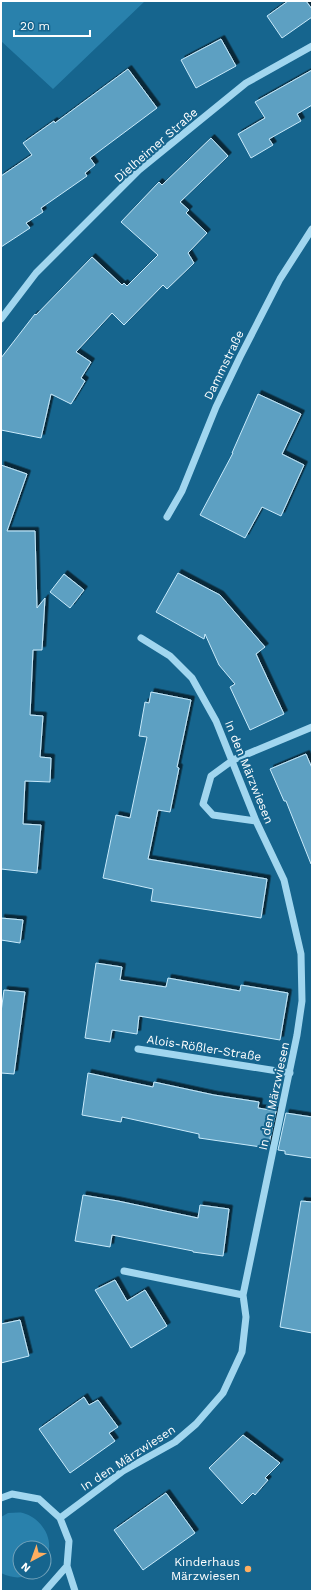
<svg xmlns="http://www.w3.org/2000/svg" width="313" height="1592" viewBox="0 0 313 1592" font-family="'Work Sans',sans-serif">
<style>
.green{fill:#2981ac}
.building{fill:#5da0c2;stroke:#c8eafb;filter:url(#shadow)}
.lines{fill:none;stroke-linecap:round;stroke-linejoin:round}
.minor{stroke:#a1d6ef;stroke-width:7}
.poi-dot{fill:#ffae60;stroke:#16658e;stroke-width:1.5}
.labels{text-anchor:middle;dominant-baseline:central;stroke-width:4;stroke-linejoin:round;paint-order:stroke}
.street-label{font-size:12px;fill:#fff;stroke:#16658e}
.poi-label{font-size:12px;fill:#fff;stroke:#16658e;text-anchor:end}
</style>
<defs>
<filter id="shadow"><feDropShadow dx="3.5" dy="-3.5" stdDeviation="0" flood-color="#0009"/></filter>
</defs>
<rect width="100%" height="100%" fill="#16658e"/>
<path class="green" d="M1 1H145L53 89 1 41Z
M8 1513C13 1513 19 1512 23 1513 44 1519 57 1544 44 1562V1548H20V1572H35C23 1579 14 1579 1 1573V1517Z"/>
<path class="building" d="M288 1H306L312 9V17L282 38 267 16Z
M221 39 236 66 196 88 181 60Z
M128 69 157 108 90 158 95 165 85 173 87 176 41 208 43 212 26 223 30 228 1 247V176L32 155 23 143 54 121 55 123Z
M312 70V105L297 114 301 121 269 139 273 145 251 158 238 134 265 118 255 102Z
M211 138 228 156 180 202 189 210 186 213 207 233 188 253 194 263 167 289 163 285 124 325 112 313 76 352 91 362 81 378 85 381 71 404 51 394 41 438 1 430V358L35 314 36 315 92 257 122 285 124 283 127 286 158 255 121 222 159 182 162 185Z
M258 394 301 414 282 454 304 465 281 516 262 507 245 538 200 515 233 453H232Z
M1 465 27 474 7 531H35L37 608 45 598 42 650H33L30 715 43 716 40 757 51 758 50 782 25 781 23 824 41 825 37 873 1 869Z
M178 573 220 595 265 647 256 654 284 714 250 730 230 687 235 684 219 665 205 634 204 639 156 612Z
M64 574 84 590 70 608 50 592Z
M151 692 191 700 177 767 179 768 170 812 158 810 148 859 267 879 261 918 151 901 153 889 103 878 116 815 130 818 147 737 139 736 145 702 149 703Z
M306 754 312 768V864H311L286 801H284L270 769Z
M1 918 23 920 20 943 1 940Z
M96 963 122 967 120 980 166 987 168 978 240 991 241 985 288 993 280 1040 139 1016 137 1034 112 1030 110 1042 85 1038Z
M4 990 25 992 14 1074 1 1073V1012Z
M88 1073 153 1087 154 1082 214 1095 259 1102 258 1108 276 1111 268 1148 199 1138V1134L122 1117 121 1122 82 1115Z
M286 1113 312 1117V1158L285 1154V1151L278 1150Z
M83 1195 118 1201 198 1218 200 1205 229 1209 223 1256 193 1252V1251L112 1235 110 1247 75 1241Z
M301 1201 312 1202V1333L280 1327Z
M115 1280 127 1301 145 1290 167 1326 131 1348 95 1290Z
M20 1320 29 1356 1 1363V1324Z
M84 1397 89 1405 98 1400 118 1427 109 1433 115 1441 70 1473 39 1429Z
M243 1435 280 1463 265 1478 268 1480 255 1495 253 1493 242 1504 209 1468Z
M166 1493 195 1533 143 1570 114 1530Z"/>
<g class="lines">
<path class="minor" d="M1 319 36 273 139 170 246 83 312 46
M167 517 182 491 216 407 240 357 280 279 312 229
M256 821 213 815 203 804 211 776 233 760 312 727
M138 1049 290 1073
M124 1271 243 1295
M1 1498 12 1494 39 1499 60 1518 69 1541 67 1566 45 1591
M60 1518 123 1471 175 1442 196 1424 223 1393 242 1352 246 1317 243 1295 297 1035 302 1001 301 954 284 880 256 821 216 721 192 678 170 656 141 638
M67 1566 75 1591"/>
</g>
<circle class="poi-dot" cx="248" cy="1569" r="4"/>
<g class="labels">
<g class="street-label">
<text transform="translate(156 145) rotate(-41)">Dielheimer Straße</text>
<text transform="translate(224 365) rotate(-64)">Dammstraße</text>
<text transform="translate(249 772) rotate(68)">In den Märzwiesen</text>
<text transform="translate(204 1048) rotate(9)">Alois-Rößler-Straße</text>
<text transform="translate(274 1096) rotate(-78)">In den Märzwiesen</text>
<text transform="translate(128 1458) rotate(-33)">In den Märzwiesen</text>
</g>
<g class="poi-label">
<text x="240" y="1562">Kinderhaus<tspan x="240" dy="14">Märzwiesen</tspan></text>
</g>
</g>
<rect width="313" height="1592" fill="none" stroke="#ffffff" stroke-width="4"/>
<g transform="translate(32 1560) rotate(221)"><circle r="19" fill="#16658e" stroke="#73a3bb"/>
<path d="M0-3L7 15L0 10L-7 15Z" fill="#ffae60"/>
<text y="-6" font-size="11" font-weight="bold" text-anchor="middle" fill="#ffffff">N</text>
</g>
<path d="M14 30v6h76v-6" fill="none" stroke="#ffffff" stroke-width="2"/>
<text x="20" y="30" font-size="12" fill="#ffffff" stroke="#16658e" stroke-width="3" paint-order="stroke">20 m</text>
</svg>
